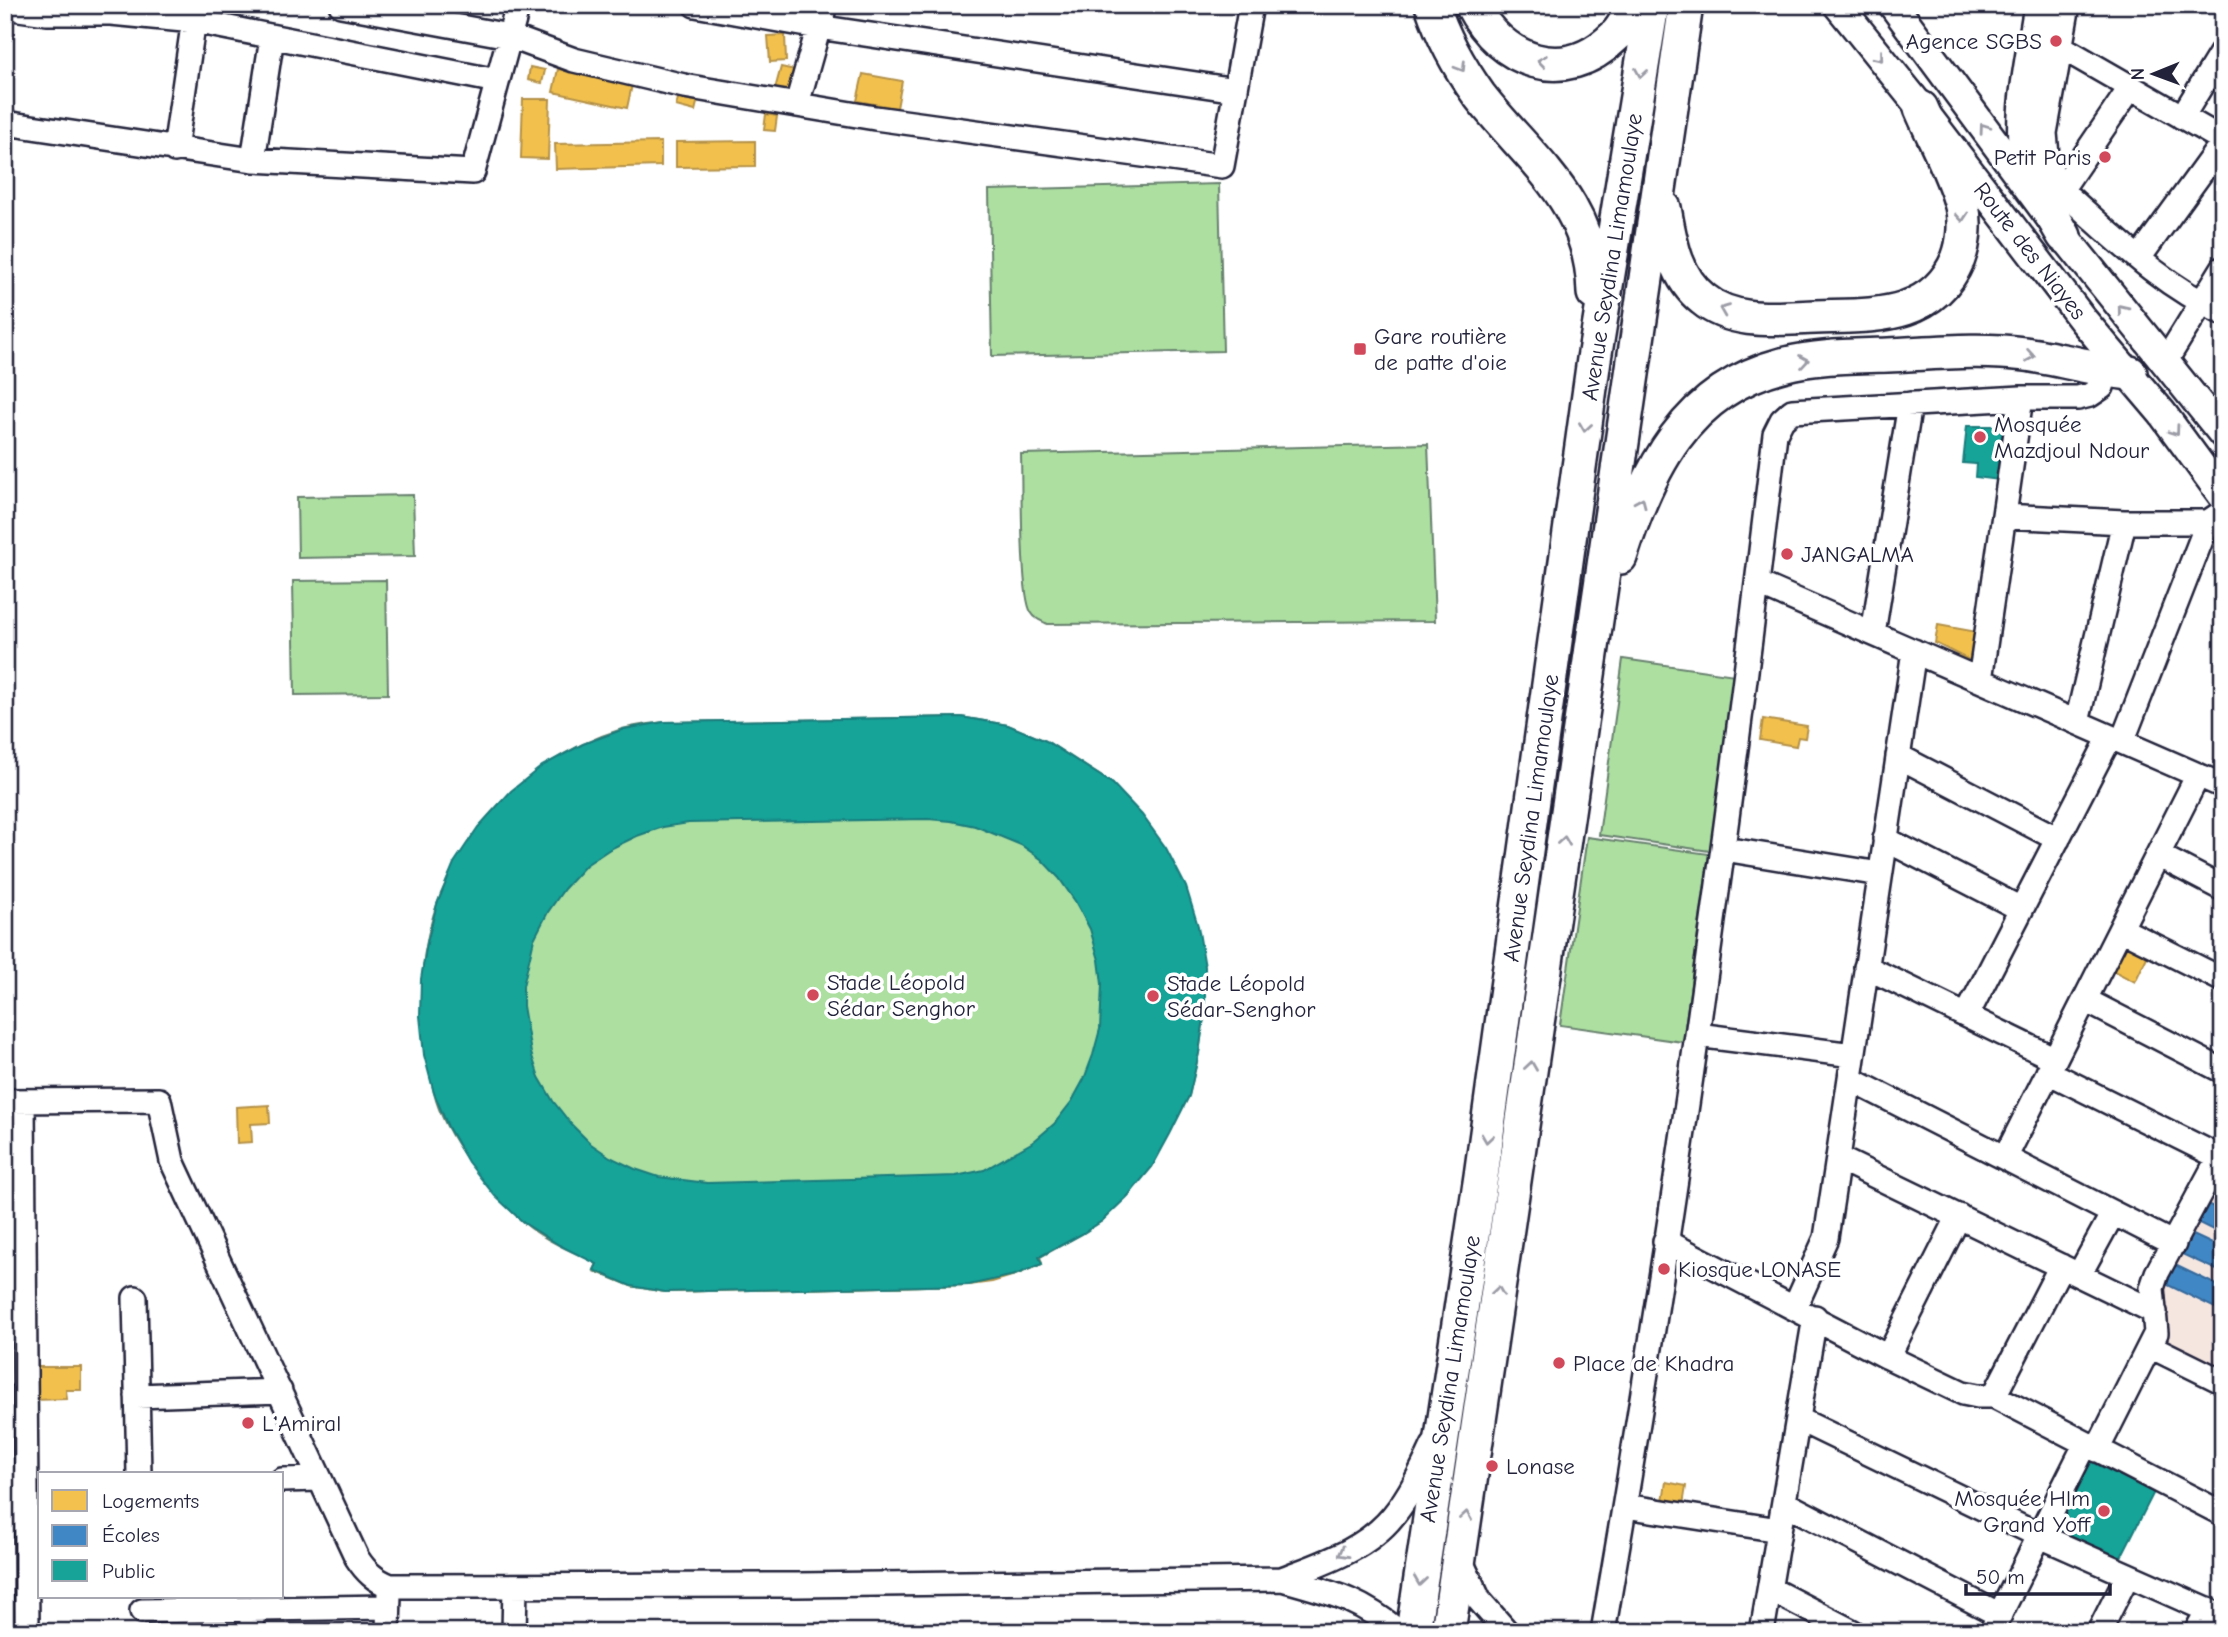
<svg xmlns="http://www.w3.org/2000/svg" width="2228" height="1637" viewBox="0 0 2228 1637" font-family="'Comic Neue',sans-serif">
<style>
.built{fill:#f6e6e0}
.green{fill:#acdfa0;stroke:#67806e;stroke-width:2}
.homes{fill:#f2c14e;stroke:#b49148;stroke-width:2}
.schools{fill:#3f88c5;stroke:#36699c;stroke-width:2}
.public{fill:#17a398;stroke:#1a7c7c;stroke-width:2;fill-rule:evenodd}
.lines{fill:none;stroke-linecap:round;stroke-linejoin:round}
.minor-casing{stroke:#22223b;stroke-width:28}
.major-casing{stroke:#22223b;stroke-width:33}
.highway-casing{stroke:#22223b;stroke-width:38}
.minor{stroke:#fff;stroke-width:23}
.major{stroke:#fff;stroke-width:28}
.highway{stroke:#fff;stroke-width:33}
.oneway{stroke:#9c9ca7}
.poi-dot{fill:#d1495b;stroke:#fff;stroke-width:2.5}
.labels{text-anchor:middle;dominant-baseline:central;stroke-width:7;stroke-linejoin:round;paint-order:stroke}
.poi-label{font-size:23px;fill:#22223b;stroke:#fff;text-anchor:start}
.street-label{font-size:23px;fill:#22223b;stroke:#fff}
</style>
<rect width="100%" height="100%" fill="#fff"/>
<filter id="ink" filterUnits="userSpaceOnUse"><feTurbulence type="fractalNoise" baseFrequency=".0143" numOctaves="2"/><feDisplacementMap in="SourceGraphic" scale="14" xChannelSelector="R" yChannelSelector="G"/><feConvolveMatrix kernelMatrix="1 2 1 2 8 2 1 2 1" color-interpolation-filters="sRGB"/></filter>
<g filter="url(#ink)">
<path class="built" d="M2223 1158V1376L2156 1343 2162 1276Z"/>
<path class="green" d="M1219 184 1223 351 992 356 989 190Z
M1428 444 1435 621 1048 624C1041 621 1035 619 1031 612 1020 594 1022 482 1021 454Z
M413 495 415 556 298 558 297 497Z
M386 580 388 694 295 695 293 581Z
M1623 659 1735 675 1710 851 1599 835Z
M961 717 1008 725 1046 741 1113 784 1205 967V1010L1199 1053 1189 1096 1152 1167 1102 1221 1082 1234 1040 1257 1042 1264 1015 1275 969 1285 665 1292 631 1286 594 1271 597 1263C572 1252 544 1240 523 1222 489 1191 445 1138 434 1093 429 1073 429 1050 427 1030 425 1013 420 994 422 977 430 860 511 763 622 729 635 725 650 724 664 722Z
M1587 837 1709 854 1683 1042 1560 1025Z"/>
<path class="homes" d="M790 5H805L804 12 789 8Z
M785 35 786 61 770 62 768 36Z
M530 67 545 70 542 83 528 80Z
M781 67 795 70 789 93 775 89Z
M558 69 632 85 627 108 553 92Z
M863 74 902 81 897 108 857 101Z
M679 95 698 99 695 111 676 106Z
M523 99H550L548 159 521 158Z
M766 114 777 116 775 131 764 130Z
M755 141V166L676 167V142Z
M661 142V166L556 169 555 144Z
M1938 625 1977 632 1971 661 1935 643Z
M1763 719 1807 726 1805 738 1798 737 1796 746 1760 740Z
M2123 940 2149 953 2135 982 2110 969Z
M269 1105 270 1123 251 1124 252 1142 237 1143 236 1107Z
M1016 1201 1042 1264 1015 1275 992 1282 969 1285 665 1292 631 1286 594 1270 625 1213 691 1229 953 1220Z
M32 1367H81V1390H66L67 1399 33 1400Z
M1666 1482 1686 1486 1683 1505 1663 1501Z"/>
<path class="schools" d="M2223 1172V1193L2214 1189Z
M2207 1204 2223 1211V1235L2199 1223Z
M2191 1234 2223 1249V1273L2182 1254Z
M2175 1265 2223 1288 2215 1308 2166 1284Z"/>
<path class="public" d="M1967 426H2007L1999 480 1975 477 1976 464 1963 463Z
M961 717 1008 725 1046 741 1113 784 1142 815 1166 848 1186 887 1198 926 1205 967V1010L1199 1053 1189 1096 1170 1134 1152 1167 1128 1196 1102 1221 1082 1234 1039 1257 1042 1264 1015 1275 969 1285 665 1292 631 1286 594 1270 597 1264 559 1245 524 1223 495 1196 468 1162 448 1127 434 1093 424 1055 420 1016 421 979 427 943 437 904 454 863 478 827 511 791 542 766 583 744 624 729 664 722ZM928 819 951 821 975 826 1021 845 1041 859 1059 878 1075 901 1090 929 1099 960 1102 984 1100 1029 1093 1055 1084 1079 1072 1101 1054 1124 1033 1142 984 1170 956 1176 707 1183 659 1177 635 1169 610 1157 591 1144 571 1124 553 1101 539 1077 531 1053 523 1006V986L534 939 548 912 564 889 586 865 610 849 637 836 663 827 689 823Z
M2088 1460 2154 1492 2119 1561 2053 1530Z"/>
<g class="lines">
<defs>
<path id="minor" d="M341 5 509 36 574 60 684 86 875 118 1222 166 1251 5
M695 5 818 27 1236 90
M2068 5 2045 133 2047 155 2052 174 2061 190C2112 235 2160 285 2223 313
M5 7 47 13H111L194 21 497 81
M2061 47 2223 140
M797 104 825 5
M2182 117 2223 50
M5 123 253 160 473 172 518 5
M175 150 196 5
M253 160 272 37
M2061 190 2131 87
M2139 258 2223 142
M2165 362 2223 268
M2004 516 2124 522H2208L2223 512
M1757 583 2223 786
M1873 633 1910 404
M1980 680 2021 398
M2077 722 2124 522
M2122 742 2208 522
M1898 756 2058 839
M1885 839 2021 909
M1724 849 1880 874
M2158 855 2223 889
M2121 929 2223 980
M1866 967 2055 1059
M2085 1000 2223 1071
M1967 1015 2110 737
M1697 1035 1853 1055
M2048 1072 2219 1157
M1850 1079 2174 1244
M5 1101 159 1100 172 1161 357 1558C366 1572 375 1580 390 1586L797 1585 1282 1579C1331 1593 1358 1598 1399 1632
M23 1101 27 1632
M1838 1158 2155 1312
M2005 1158 2198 775
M1665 1241 1888 1357 1963 1393 1978 1396H1994L2223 1514
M2079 1275 2113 1213
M135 1298 139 1474
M1795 1307 1826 1238 1914 651
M2150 1346 2223 1382
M1888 1357 1959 1216
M137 1396 280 1391
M1994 1396 2061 1266
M1798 1419 2040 1536 2223 1617
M2097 1450 2156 1333 2152 1288 2157 1273 2223 1150
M282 1480 320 1479
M1784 1503 2000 1615
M1625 1506 1779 1530
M1460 1559 1479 1600 1507 1632
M1282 1579C1320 1564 1366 1550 1393 1516 1410 1495 1422 1470 1433 1446
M1770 1589 1853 1632
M252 1609V1632
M142 1611 388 1607
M388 1632 389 1593
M514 1632 515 1587
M1603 1632C1672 1234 1728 834 1775 434L1782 420 1792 411 2021 398H2078L2090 395 2102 387 2107 370
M1762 1632 1815 1317
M1991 1632 2085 1445
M2099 1632 2127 1576
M2196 1632 2208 1610"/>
<path id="major" d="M1838 5 1921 108 2083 320 2162 413 2223 496
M1893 5 2064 236 2223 434"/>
<path id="highway" d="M1432 5C1443 38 1459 67 1479 95 1530 161 1592 200 1594 293
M1472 5C1501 62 1564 86 1614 37 1623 29 1629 16 1634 5
M2041 5C2035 50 2017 119 2028 162 2035 188 2051 213 2064 236
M1664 208C1670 241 1675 277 1703 299 1734 325 1779 318 1816 317 1872 315 1932 320 1958 259 1964 244 1966 222 1962 206 1954 174 1934 139 1921 108
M1620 557C1648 469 1686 390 1782 365 1816 356 1853 356 1888 355 1933 353 1980 348 2025 354 2060 359 2094 369 2130 373
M1413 1632 1481 1176 1594 359 1652 5
M1448 1632 1686 5"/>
</defs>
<use href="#minor" class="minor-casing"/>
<use href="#major" class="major-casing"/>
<use href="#highway" class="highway-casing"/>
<use href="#minor" class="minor"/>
<use href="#major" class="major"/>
<use href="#highway" class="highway"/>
</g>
<defs><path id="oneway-chevron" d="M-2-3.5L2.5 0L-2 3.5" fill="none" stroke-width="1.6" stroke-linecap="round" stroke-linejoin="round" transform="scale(1.75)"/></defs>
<g class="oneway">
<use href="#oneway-chevron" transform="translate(1879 57) rotate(51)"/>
<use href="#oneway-chevron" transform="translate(1542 61) rotate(-172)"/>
<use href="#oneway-chevron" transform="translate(1461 67) rotate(58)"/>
<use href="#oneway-chevron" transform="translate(1641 73) rotate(99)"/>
<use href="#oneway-chevron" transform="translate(1984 128) rotate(-126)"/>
<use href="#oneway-chevron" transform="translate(1962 217) rotate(85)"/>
<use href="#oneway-chevron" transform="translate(2122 309) rotate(-129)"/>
<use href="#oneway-chevron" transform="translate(1724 310) rotate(-158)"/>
<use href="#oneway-chevron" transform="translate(2030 356) rotate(10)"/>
<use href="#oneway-chevron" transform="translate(1804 361) rotate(-9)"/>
<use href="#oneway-chevron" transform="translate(1585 427) rotate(98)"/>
<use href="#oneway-chevron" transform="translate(2175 431) rotate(54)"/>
<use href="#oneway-chevron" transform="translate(1641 502) rotate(-67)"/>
<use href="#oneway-chevron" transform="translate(1564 841) rotate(-82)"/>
<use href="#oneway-chevron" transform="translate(1531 1066) rotate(-82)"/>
<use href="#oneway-chevron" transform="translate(1487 1138) rotate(98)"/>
<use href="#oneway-chevron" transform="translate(1498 1291) rotate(-82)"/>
<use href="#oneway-chevron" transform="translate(1466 1516) rotate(-82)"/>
<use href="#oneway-chevron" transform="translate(1343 1553) rotate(151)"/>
<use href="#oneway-chevron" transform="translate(1420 1581) rotate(98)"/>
</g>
</g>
<g class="poi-dot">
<circle cx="2056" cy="41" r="7"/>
<circle cx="2105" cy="157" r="7"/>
<rect x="1353" y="342" width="14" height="14" rx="3.5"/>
<circle cx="1980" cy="437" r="7"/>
<circle cx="1787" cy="554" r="7"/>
<circle cx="813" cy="995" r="7"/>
<circle cx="1153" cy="996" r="7"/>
<circle cx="1664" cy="1269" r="7"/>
<circle cx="1559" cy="1363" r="7"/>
<circle cx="248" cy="1423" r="7"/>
<circle cx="1492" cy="1466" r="7"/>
<circle cx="2104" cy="1511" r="7"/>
</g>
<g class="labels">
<g class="poi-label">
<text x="2042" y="41" text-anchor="end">Agence SGBS</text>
<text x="2091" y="157" text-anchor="end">Petit Paris</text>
<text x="1374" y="336">Gare routière<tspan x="1374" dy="26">de patte d'oie</tspan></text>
<text x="1994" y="424">Mosquée<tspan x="1994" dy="26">Mazdjoul Ndour</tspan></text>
<text x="1801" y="554">JANGALMA</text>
<text x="827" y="982">Stade Léopold<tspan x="827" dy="26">Sédar Senghor</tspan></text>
<text x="1167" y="983">Stade Léopold<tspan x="1167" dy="26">Sédar-Senghor</tspan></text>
<text x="1678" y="1269">Kiosque LONASE</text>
<text x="1573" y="1363">Place de Khadra</text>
<text x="262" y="1423">L'Amiral</text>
<text x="1506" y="1466">Lonase</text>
<text x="2090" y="1498" text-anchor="end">Mosquée Hlm<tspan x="2090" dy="26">Grand Yoff</tspan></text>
</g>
<g class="street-label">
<text transform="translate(2030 251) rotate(52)">Route des Niayes</text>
<text transform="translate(1612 257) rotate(-81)">Avenue Seydina Limamoulaye</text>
<text transform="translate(1531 818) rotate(-82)">Avenue Seydina Limamoulaye</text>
<text transform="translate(1450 1379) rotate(-81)">Avenue Seydina Limamoulaye</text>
</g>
</g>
<rect width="2228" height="1637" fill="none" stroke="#fff" stroke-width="28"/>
<rect x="14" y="14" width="2200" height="1609" fill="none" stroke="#22223b" stroke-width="2.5" filter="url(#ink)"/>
<rect x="38" y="1472" width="245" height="126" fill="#ffffff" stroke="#a7a7b1" stroke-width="2"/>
<rect x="52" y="1490" width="35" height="21" fill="#f2c14e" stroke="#a7a7b1" stroke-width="2"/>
<text x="102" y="1508" font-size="21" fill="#22223b">Logements</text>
<rect x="52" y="1525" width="35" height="21" fill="#3f88c5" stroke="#a7a7b1" stroke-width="2"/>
<text x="102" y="1542" font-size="21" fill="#22223b">Écoles</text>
<rect x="52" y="1560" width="35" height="21" fill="#17a398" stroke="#a7a7b1" stroke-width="2"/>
<text x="102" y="1578" font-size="21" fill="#22223b">Public</text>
<g transform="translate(2154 74) rotate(269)" stroke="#ffffff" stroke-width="5" paint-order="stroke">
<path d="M0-5L12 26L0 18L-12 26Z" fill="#22223b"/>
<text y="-10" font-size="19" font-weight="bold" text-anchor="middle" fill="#22223b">N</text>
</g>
<path d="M1966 1584v10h144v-10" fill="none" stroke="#22223b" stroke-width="3.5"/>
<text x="1976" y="1584" font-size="21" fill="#22223b" stroke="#ffffff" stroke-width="5" paint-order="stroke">50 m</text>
</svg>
